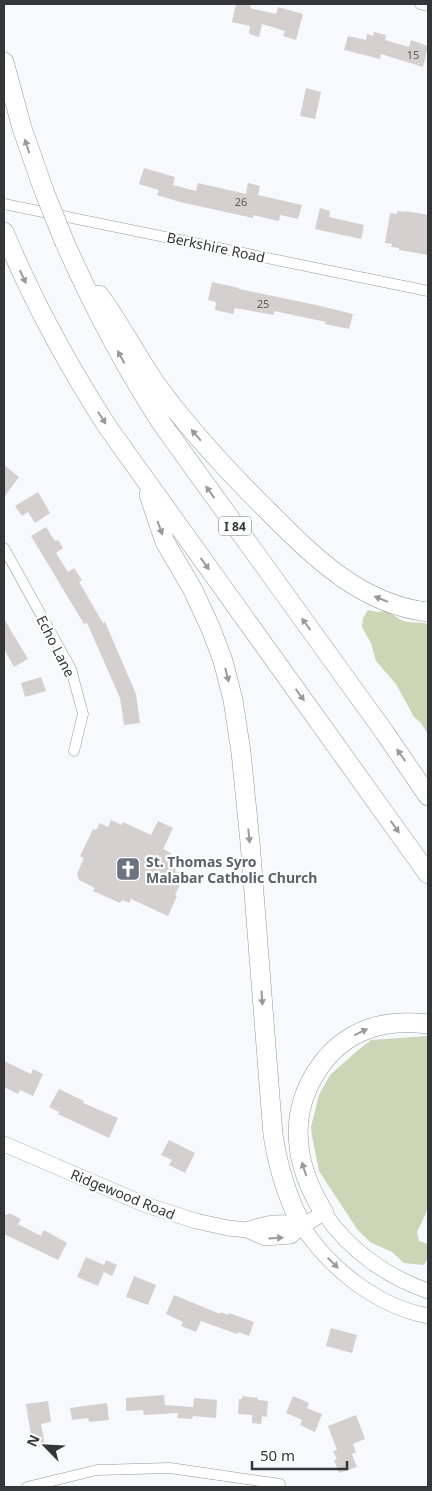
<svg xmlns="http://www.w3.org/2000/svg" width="432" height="1491" viewBox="0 0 432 1491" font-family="'Noto Sans',sans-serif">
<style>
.green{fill:#cbd6b7}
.building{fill:#d4d0cf}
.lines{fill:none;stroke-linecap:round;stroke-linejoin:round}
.minor-casing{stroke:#97999c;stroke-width:11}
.secondary-casing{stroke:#97999c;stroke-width:16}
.motorway-casing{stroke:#97999c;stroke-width:20}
.minor{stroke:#fff;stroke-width:10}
.secondary{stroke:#fff;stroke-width:15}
.motorway{stroke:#fff;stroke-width:19}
.motorway-bridge-casing{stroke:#97999c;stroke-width:20;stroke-linecap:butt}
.motorway-bridge{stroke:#fff;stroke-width:19}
.oneway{fill:#9a9a9b}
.labels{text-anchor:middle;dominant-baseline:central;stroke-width:4.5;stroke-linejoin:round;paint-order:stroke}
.number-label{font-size:11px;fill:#5d5c5d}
.shield{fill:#fff;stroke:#727273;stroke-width:1}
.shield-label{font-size:12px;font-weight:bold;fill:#353637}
.street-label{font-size:14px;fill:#353637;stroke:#fff}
.worship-label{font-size:14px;font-weight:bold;fill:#5b616d;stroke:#fff;text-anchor:start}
</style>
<rect width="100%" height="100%" fill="#f7f9fc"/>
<path class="green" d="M368 610 377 612 386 611C393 613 397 619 404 621 412 624 420 621 428 624V734L421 723 414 717 396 684 376 661 371 643 362 627 363 618Z
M428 1036V1204L426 1213 417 1232 419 1241 428 1244V1258L424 1265 404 1263 392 1252 370 1242 357 1229 319 1171 312 1136 311 1127 319 1095 330 1075 357 1051 371 1040Z"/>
<path class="building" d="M236 4H251L250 8 276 14 278 7 303 14 296 40 283 36 285 31 262 24 259 37 249 34 250 26 232 22Z
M374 32 386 35 385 40 409 47 411 40 428 46 423 67 381 54 380 59 344 50 348 36 366 40 367 34 373 36Z
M306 88 321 92 315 119 300 116Z
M144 168 175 177 173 185 196 191 198 183 246 194 248 183 260 186 258 195 302 205 298 219 280 215 279 221 253 215V218L180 202 157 195 159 190 139 184Z
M320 208 330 211 329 217 364 225 361 239 315 229Z
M397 211 405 212V211L428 215V255L399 250V248L391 247 392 244 385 243 390 213 397 214Z
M212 282 239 288V289L316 305 353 314 349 329 325 324 326 322 274 311V315L235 308 233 314 215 310 216 302 208 300Z
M4 465 19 477 4 497Z
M38 492 50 513 35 523 28 512 22 516 15 506Z
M46 527 55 541 58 540 63 548 56 553 68 572 74 568 82 580 79 582 103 623 105 622 136 694 140 723 124 725 120 698 87 623 84 624 31 536Z
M4 619 28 659 14 667 4 649Z
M41 677 46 691 25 697 21 683Z
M111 820 122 825 123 822 151 835 158 821 173 828 163 849 171 853 167 862 177 867 175 871 184 876 175 895 177 896 168 916 131 899 129 903 122 900 120 903 93 891 95 888 79 880 77 874 84 858 80 856 93 829 96 830 100 823 108 827Z
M4 1061 31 1074 33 1069 43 1074 33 1096 20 1090 18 1094 4 1087Z
M59 1089 84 1101 83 1103 118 1118 109 1138 58 1114 59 1112 49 1107Z
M169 1140 195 1153 185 1173 169 1165 172 1160 161 1155Z
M9 1213 21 1219 18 1224 41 1236 44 1230 67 1243 58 1260 4 1234V1214L8 1215Z
M86 1257 104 1265 106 1260 117 1265 112 1276 104 1272 98 1286 77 1277Z
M134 1276 156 1285 148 1305 126 1297Z
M174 1295 220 1314 221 1312 228 1315 229 1313 254 1322 249 1336 238 1332 237 1334 201 1321 196 1332 181 1326 183 1322 166 1314Z
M331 1328 357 1335 352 1353 326 1346Z
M164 1395 165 1405 193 1407 194 1398 217 1400 216 1418 193 1416 192 1419 177 1418 178 1413 144 1415 143 1410 126 1411V1398Z
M242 1396 258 1398V1400L268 1401 267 1417 262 1416 261 1424 252 1423V1415L238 1414 239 1399H242Z
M293 1396 309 1403 307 1408 322 1414 315 1432 300 1425 302 1420 286 1413Z
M48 1401 51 1422 41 1424 45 1446 33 1448 26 1404Z
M107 1403 109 1420 89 1422 88 1418 72 1420 70 1408Z
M356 1415 365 1439 353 1444 356 1452 352 1454 357 1467 339 1473 334 1460 337 1459 333 1451 337 1450 328 1426Z"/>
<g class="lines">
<defs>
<path id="minor" d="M420 4 428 6
M4 204 428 291
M4 548 71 669 83 714 74 751
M27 1487 97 1470 170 1468 280 1484"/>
<path id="secondary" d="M4 1144 146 1205 196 1221 228 1228 247 1230 265 1238 291 1236 302 1226 324 1213C349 1250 387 1277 428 1291
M247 1230C265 1223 284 1220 302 1226 330 1269 377 1306 428 1316"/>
<path id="motorway" d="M4 62 22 128 44 191
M4 232C33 301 68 366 109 429L428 874
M65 243C93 306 125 367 162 424L385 733 428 796
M99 295C120 323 136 355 156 384 187 427 223 466 260 503 308 551 357 604 428 612
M149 495 165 542 193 590 211 629 223 661 233 700 241 752 250 842 273 1135C278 1167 287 1197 302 1226
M324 1213C312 1193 301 1169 299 1146 293 1096 323 1044 371 1028 389 1022 410 1022 428 1024"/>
</defs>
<use href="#minor" class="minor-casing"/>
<use href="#secondary" class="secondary-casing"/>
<use href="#motorway" class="motorway-casing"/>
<use href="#minor" class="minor"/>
<use href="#secondary" class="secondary"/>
<use href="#motorway" class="motorway"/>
<defs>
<path id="motorway-bridge" d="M44 191 65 243"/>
</defs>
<use href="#motorway-bridge" class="motorway-bridge-casing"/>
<use href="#motorway-bridge" class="motorway-bridge"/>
</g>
<defs><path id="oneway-solid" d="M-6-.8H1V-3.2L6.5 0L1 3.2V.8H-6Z" transform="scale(1.25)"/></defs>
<g class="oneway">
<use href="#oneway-solid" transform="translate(27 146) rotate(-108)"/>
<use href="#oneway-solid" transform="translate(23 277) rotate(65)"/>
<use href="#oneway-solid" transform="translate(121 357) rotate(-119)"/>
<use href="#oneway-solid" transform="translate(102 418) rotate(57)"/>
<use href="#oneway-solid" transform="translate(196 435) rotate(-131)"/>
<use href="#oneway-solid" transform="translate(210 492) rotate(-126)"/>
<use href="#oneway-solid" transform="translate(160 528) rotate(70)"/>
<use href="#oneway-solid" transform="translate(205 564) rotate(54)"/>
<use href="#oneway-solid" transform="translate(381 599) rotate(-158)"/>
<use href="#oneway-solid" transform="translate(306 624) rotate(-126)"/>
<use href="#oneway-solid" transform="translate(227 675) rotate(76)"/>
<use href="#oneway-solid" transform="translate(300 695) rotate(54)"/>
<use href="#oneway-solid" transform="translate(401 755) rotate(-125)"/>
<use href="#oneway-solid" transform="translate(395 827) rotate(55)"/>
<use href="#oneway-solid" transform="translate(249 836) rotate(84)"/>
<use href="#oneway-solid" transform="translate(262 998) rotate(86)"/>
<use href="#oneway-solid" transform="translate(361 1032) rotate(-26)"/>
<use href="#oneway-solid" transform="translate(304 1169) rotate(-108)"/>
<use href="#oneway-solid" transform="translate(276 1238) rotate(-3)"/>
<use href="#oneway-solid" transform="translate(333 1263) rotate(44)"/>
</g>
<defs>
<symbol id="church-square" viewBox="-11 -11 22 22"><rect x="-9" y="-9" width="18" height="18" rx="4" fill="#6b7280" stroke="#fff"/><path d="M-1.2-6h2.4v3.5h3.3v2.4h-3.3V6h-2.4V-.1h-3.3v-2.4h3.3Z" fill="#fff"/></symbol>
</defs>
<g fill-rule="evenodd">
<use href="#church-square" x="114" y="855" width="28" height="28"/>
</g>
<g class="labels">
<g class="number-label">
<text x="413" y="54">15</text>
<text x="241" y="201">26</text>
<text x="263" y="303">25</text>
</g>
<rect class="shield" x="219" y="516.5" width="32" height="19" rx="4"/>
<g class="shield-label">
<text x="235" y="526">I 84</text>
</g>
<g class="street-label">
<text transform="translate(216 247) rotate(12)">Berkshire Road</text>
<text transform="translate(56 646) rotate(63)">Echo Lane</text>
<text transform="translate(123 1194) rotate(22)">Ridgewood Road</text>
</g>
<g class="worship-label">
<text x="146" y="861">St. Thomas Syro<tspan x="146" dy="16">Malabar Catholic Church</tspan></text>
</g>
</g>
<rect width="432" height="1491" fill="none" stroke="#353637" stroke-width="10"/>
<g transform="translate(45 1446) rotate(294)" stroke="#ffffff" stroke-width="4" paint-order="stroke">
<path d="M0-4L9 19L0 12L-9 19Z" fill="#353637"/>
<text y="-8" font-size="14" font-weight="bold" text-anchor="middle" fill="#353637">N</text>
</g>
<path d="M252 1461v8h95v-8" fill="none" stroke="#353637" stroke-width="2.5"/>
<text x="260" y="1461" font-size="15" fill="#353637" stroke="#ffffff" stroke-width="4" paint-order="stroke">50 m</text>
</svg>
